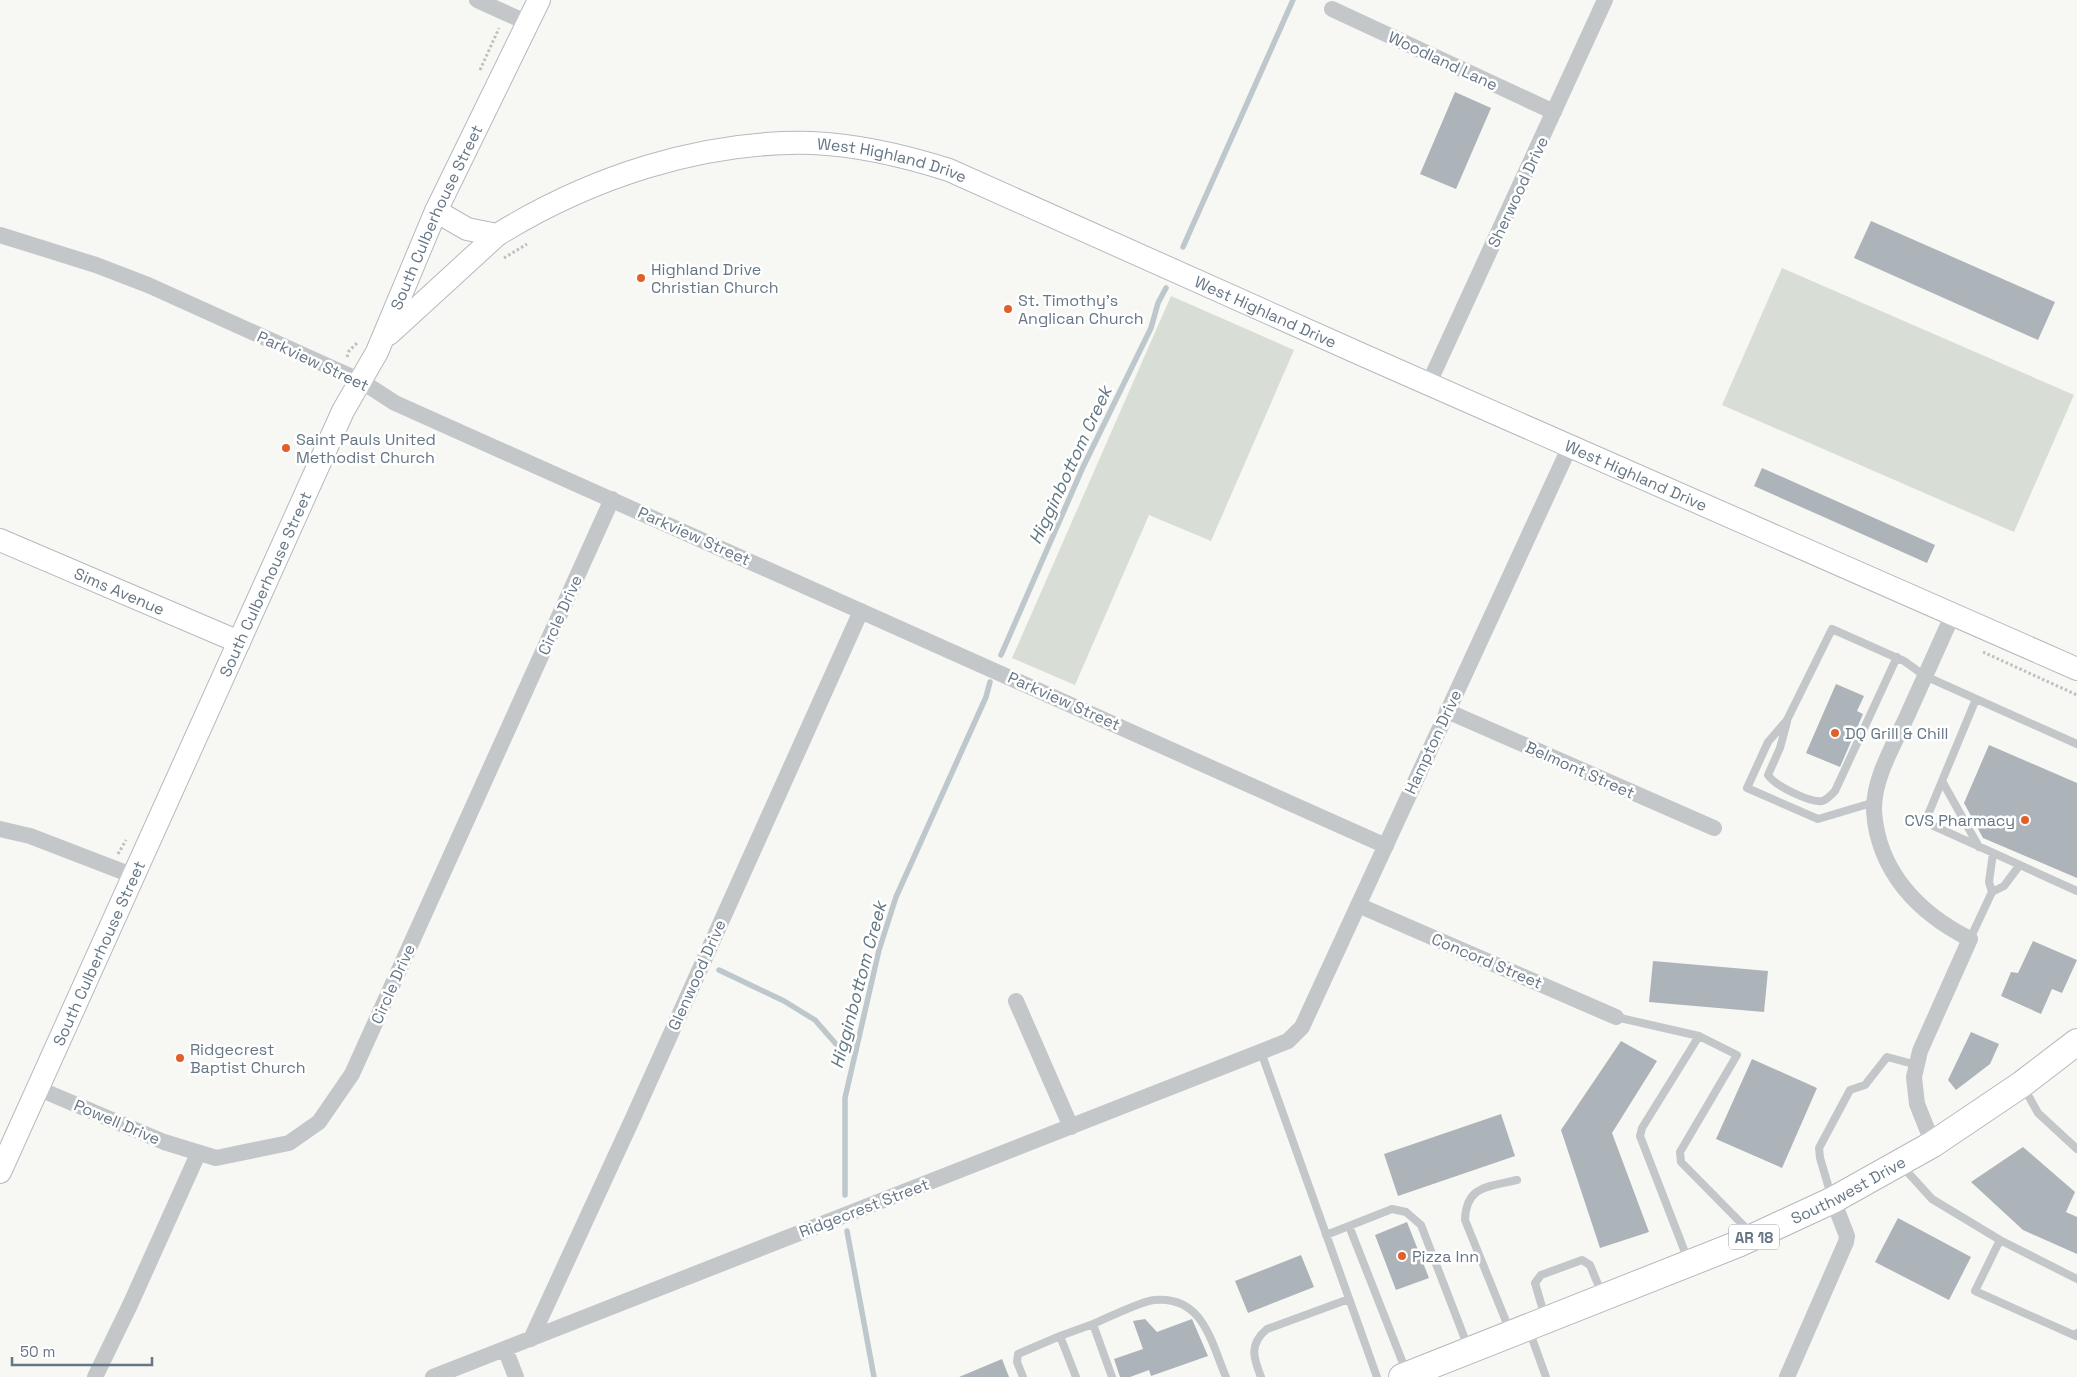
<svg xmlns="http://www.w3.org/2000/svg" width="2077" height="1377" viewBox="0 0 2077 1377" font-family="'Space Grotesk',sans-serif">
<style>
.park{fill:#d8ded5}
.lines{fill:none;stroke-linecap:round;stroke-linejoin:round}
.stream{stroke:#bdc7cc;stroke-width:5.5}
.building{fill:#acb3b9}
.secondary-casing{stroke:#b5babf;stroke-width:24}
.primary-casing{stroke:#b6babe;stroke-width:28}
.path{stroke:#bdbfc1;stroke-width:3;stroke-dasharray:2.5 2.5;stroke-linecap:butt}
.lane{stroke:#c3c7ca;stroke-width:8}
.street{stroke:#c3c7ca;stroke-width:16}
.secondary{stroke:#fff;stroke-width:22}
.primary{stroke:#fff;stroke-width:26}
.poi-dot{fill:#e25f29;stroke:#fff;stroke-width:2}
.labels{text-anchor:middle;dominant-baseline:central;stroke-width:5;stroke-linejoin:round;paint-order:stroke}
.shield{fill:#fff;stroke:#949faa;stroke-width:1}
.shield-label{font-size:15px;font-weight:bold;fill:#667685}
.street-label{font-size:16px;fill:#667685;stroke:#fff}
.poi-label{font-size:16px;fill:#667685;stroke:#fff;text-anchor:start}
.water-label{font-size:18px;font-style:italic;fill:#627781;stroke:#fff}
</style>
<rect width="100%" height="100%" fill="#f7f7f4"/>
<path class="park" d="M1782 268 2074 395 2014 532 1722 405Z
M1171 296 1294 350 1211 541 1149 515 1075 685 1012 658Z"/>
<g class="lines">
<path class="stream" d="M1183 247 1293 0
M1001 655 1083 467 1151 328 1158 303 1166 288
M719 970 784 1001 815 1020 836 1044 856 1051
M845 1195V1098L879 950 896 897 986 697 990 682
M847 1231 874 1377"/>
</g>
<path class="building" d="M1455 92 1491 108 1456 189 1420 174Z
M1871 221 2055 302 2038 340 1854 258Z
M1762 468 1935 545 1927 563 1754 486Z
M1836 684 1864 696 1857 711 1863 714 1840 767 1806 753Z
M1989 745 2077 783V878L1983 838 1964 803Z
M2033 941 2077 960 2062 993 2052 989 2041 1014 2001 996 2011 972 2018 973Z
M1653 961 1768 971 1764 1012 1649 1002Z
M1971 1032 1999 1044 1990 1064 1956 1090 1948 1080Z
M1621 1041 1657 1061 1612 1133 1649 1232 1600 1248 1561 1130Z
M1752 1059 1817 1088 1782 1168 1716 1139Z
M1501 1114 1515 1156 1398 1196 1384 1154Z
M2023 1147 2075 1192 2066 1212 2077 1217V1254L2023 1230 1971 1182Z
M1898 1218 1971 1257 1949 1300 1875 1262Z
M1407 1222 1429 1278 1396 1290 1375 1235Z
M1301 1255 1314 1287 1248 1313 1235 1281Z
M1145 1319 1157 1332 1192 1319 1208 1356 1151 1376 1149 1370 1130 1377H1120L1114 1359 1143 1349 1133 1321Z
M1002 1359 1009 1377H959Z"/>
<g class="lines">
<defs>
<g id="secondary">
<path id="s1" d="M436 211 467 229 497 235C589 178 702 140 812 143 859 145 905 156 949 170L1365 356 2077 669"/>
<path d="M389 334 497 235"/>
<path id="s2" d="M0 540 239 642"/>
<path id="s3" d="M0 1172 343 411 377 352 436 211 539 0"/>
</g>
<g id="primary">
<path id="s4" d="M1402 1377 1738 1244 1833 1200 1933 1144 2022 1084 2077 1042"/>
</g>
</defs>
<use href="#secondary" class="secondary-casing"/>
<use href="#primary" class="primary-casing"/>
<path class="path" d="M480 70 499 28
M504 258 527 244
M347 357 349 351 358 342
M1983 652 2077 695
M118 854 126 840"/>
<path class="lane" d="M1976 699 1925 822 2077 891
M1787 722 1780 748 1768 775C1774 785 1810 803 1822 801 1827 800 1831 795 1835 791L1897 657
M1942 781 1979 847
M1875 802 1818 819 1747 788 1768 742 1787 720 1832 629 1904 661 1925 676 2077 744
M1992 892 2004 886 2019 866
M1970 939 1992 892 1989 882 1993 853
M1616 1017 1699 1036 1642 1128 1640 1136 1688 1260
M1699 1036 1737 1055 1680 1152 1681 1162 1751 1233
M1261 1052 1377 1377
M2024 1088 2038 1113 2077 1149
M1902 1166 1932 1199 2000 1240 2077 1279
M1831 1195 1820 1158 1819 1148 1850 1090 1865 1085 1887 1057 1917 1065
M1349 1226 1406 1371
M1326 1235 1392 1209 1406 1212 1421 1225 1468 1347
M2000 1240 1975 1291 2076 1336 2077 1333
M1545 1317 1535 1283 1541 1275 1582 1260 1590 1265 1602 1294
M1529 1330 1546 1377
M1510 1331 1465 1220C1466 1185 1489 1187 1517 1180
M1060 1336 1093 1324
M1023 1377 1017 1362 1018 1354 1060 1336 1076 1377
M1112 1377 1093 1324C1107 1318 1142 1301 1154 1300 1203 1295 1211 1342 1226 1377
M1261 1377C1253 1357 1249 1344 1267 1329L1349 1299"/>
<path class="street" d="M477 0 528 23
M1332 9 1554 112
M0 235 96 265 148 285 361 381 395 403 1386 846
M1429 383 1605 0
M1447 711 1714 828
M0 829 30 836 134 876
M1358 905 1616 1017
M1016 1001 1071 1127
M37 1088 164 1142 216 1158 289 1143 319 1122 352 1074 612 499
M1933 1144 1917 1104 1914 1077 1920 1051 1970 939C1918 913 1878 871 1874 811 1873 778 1895 743 1908 714 1923 681 1938 647 1953 614
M531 1339 632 1120 861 611
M505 1349 516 1377
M95 1377 130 1305 198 1154
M433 1377 1288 1041 1302 1027 1570 446
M1787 1377 1846 1242 1847 1236 1833 1200"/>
<use href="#secondary" class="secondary"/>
<use href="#primary" class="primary"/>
</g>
<g class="poi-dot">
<circle cx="641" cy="278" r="5"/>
<circle cx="1008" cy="309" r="5"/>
<circle cx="286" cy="448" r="5"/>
<circle cx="1835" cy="733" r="5"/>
<circle cx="2025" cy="820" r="5"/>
<circle cx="180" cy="1058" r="5"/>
<circle cx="1402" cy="1256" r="5"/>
</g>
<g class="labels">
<rect class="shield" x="1729" y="1224.5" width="50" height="25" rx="4"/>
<g class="shield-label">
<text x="1754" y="1237">AR 18</text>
</g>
<g class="street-label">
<text transform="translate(1443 61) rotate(25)">Woodland Lane</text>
<text stroke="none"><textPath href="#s1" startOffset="481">West Highland Drive</textPath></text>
<text transform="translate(1518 192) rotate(-65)">Sherwood Drive</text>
<text stroke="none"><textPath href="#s3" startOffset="1050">South Culberhouse Street</textPath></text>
<text stroke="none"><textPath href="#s1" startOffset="886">West Highland Drive</textPath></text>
<text transform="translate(313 361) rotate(25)">Parkview Street</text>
<text stroke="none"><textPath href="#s1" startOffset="1291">West Highland Drive</textPath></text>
<text transform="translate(694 536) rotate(24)">Parkview Street</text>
<text stroke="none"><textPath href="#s3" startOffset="645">South Culberhouse Street</textPath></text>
<text stroke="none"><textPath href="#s2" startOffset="130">Sims Avenue</textPath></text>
<text transform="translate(560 615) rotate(-66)">Circle Drive</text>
<text transform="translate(1064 701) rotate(24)">Parkview Street</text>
<text transform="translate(1433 742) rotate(-65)">Hampton Drive</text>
<text transform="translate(1580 770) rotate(24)">Belmont Street</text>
<text stroke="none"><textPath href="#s3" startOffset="240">South Culberhouse Street</textPath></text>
<text transform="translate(1487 961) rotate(23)">Concord Street</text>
<text transform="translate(697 975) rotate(-66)">Glenwood Drive</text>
<text transform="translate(393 984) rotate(-66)">Circle Drive</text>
<text transform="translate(117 1122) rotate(23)">Powell Drive</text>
<text stroke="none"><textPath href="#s4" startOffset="484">Southwest Drive</textPath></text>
<text transform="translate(864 1208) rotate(-21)">Ridgecrest Street</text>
</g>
<g class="poi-label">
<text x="651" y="269">Highland Drive<tspan x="651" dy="18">Christian Church</tspan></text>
<text x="1018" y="300">St. Timothy's<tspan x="1018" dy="18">Anglican Church</tspan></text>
<text x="296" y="439">Saint Pauls United<tspan x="296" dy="18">Methodist Church</tspan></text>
<text x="1845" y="733">DQ Grill &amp; Chill</text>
<text x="2015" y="820" text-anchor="end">CVS Pharmacy</text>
<text x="190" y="1049">Ridgecrest<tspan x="190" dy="18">Baptist Church</tspan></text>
<text x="1412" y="1256">Pizza Inn</text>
</g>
<g class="water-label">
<text transform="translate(1070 465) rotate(-65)">Higginbottom Creek</text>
<text transform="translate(858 985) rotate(-75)">Higginbottom Creek</text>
</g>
</g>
<path d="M12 1357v8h140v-8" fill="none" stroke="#667685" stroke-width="2.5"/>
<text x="20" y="1357" font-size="15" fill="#667685" stroke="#ffffff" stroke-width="4" paint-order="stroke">50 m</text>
</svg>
